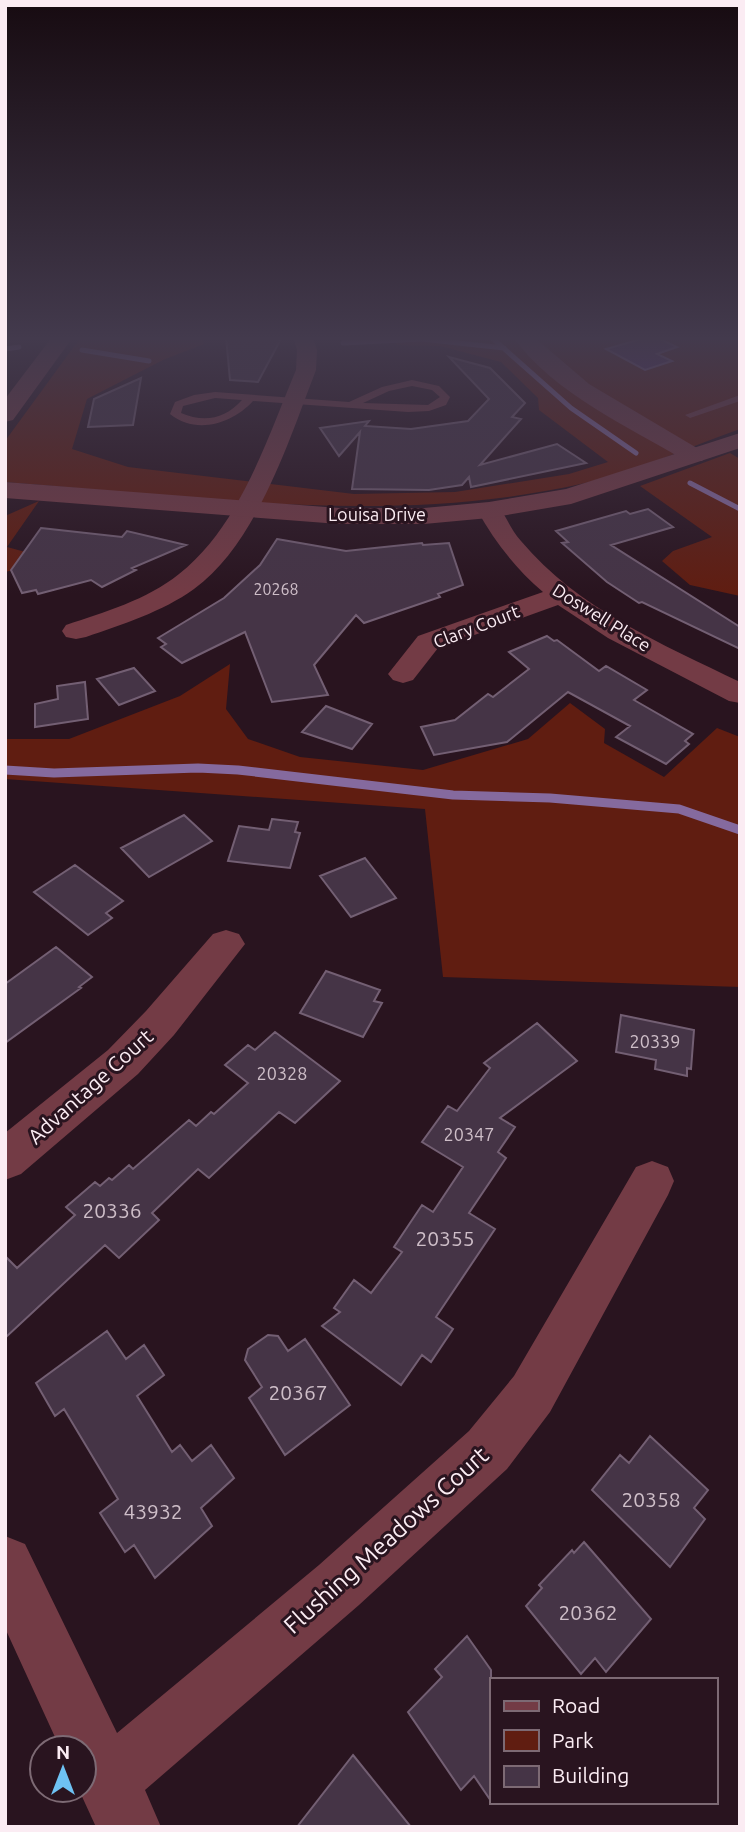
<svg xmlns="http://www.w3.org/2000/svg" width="745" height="1832" viewBox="0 0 745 1832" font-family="Ubuntu,sans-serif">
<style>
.green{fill:#601d11}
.water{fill:#533279;stroke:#856a9e;stroke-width:2}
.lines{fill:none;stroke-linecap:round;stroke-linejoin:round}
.stream-far1{stroke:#856a9e;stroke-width:5}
.stream{stroke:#856a9e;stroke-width:9}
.building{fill:#453446;stroke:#735f73;stroke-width:2}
.service{fill:#733b45;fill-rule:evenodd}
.minor{fill:#733b45;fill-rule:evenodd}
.tertiary{fill:#733b45;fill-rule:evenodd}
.labels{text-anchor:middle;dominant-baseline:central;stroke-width:6;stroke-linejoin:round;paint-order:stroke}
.far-number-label{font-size:16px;fill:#cebec8}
.far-street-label{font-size:18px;fill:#fbecf3;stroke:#29141f}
.number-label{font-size:18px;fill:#cebec8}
.street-label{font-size:21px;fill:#fbecf3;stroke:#29141f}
.near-number-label{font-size:21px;fill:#cebec8}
.near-street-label{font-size:24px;fill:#fbecf3;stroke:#29141f}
</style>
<rect width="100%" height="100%" fill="#29141f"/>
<path class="green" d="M81 337H201L204 344 163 360 87 399 72 449 128 467 354 494 455 492 569 474 608 462 539 410 538 398 501 362 440 346 397 345 394 337H740V429C689 447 638 471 585 483 394 527 198 497 5 482V441Z
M730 453 740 459V596L690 585 662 561 673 551 712 537 640 486Z
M39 501 7 547 55 560 5 572V516Z
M230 664 226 709 248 739 300 757 423 770 528 739 570 703 605 729 604 743 664 777 717 728 740 737V987L443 977 425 809 5 779V739H69L180 696Z"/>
<path class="water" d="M648 337H656L677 347 657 354 672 361 645 370 606 349Z"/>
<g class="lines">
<path class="stream-far1" d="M491 337 571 408 636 453
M343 343 422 339 504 348
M5 349 19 347
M82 350 149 361
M690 483 740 509"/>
<path class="stream" d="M5 770 54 773 198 768 238 770 453 795 550 798 679 809 740 830"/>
</g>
<path class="building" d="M226 337H282L258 382 230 380Z
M449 357 490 368 525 403 512 417 521 419 480 465 557 444 586 463 471 487 469 477 462 485 429 490 352 489 360 432 339 456 320 428 369 421 365 426 411 429 468 421 489 399Z
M141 378 133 425 88 427 94 399Z
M648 509 673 527 611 545 740 627V649L642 602 639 603 607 582 562 543 568 542 556 531 626 511 630 514Z
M41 528 122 537 127 531 186 545 132 568 136 570 102 587 91 580 38 594 36 590 22 593 11 570Z
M277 539 346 551 422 543 423 545 449 543 463 585 438 594 440 597 364 623 356 615 314 665 328 695 272 702 245 632 182 663 161 647 166 644 158 638 224 598 260 565Z
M547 636 554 641 557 640 599 671 606 666 647 690 634 700 693 734 685 741 689 744 666 764 616 737 630 726 568 692 507 742 434 755 421 727 455 720 488 694 493 697 529 669 509 652Z
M134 668 155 691 119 705 97 679Z
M85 682 88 719 35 727V704L58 699 57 686Z
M326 706 372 724 352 749 302 732Z
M184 815 212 841 149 877 121 848Z
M272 819 298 822 295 832 300 833 290 868 228 861 239 826 269 830Z
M365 858 396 898 351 917 320 876Z
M75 865 123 901 106 913 112 918 88 935 34 892Z
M56 947 92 977 79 987 81 988 5 1043V984Z
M326 971 380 990 374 1001 382 1003 363 1037 300 1013Z
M621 1015 694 1030 691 1069 687 1068V1076L655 1069 656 1060 616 1052Z
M537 1023 577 1061 500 1118 515 1127 498 1152 506 1158 469 1213 495 1229 436 1317 453 1329 431 1362 422 1355 401 1385 322 1326 340 1312 334 1308 354 1280 371 1293 402 1252 394 1247 422 1205 433 1212 463 1167 422 1142 448 1106 457 1111 490 1068 484 1063Z
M275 1032 340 1081 295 1123 279 1112 209 1178 198 1169 152 1213 159 1220 119 1258 105 1245 5 1338V1256L17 1268 75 1215 66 1207 95 1182 100 1186 109 1178 112 1180 129 1165 133 1169 189 1120 196 1126 211 1112 214 1114 248 1083 225 1065 248 1045 255 1050Z
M107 1331 126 1359 144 1345 164 1375 137 1396 172 1452 180 1445 192 1461 211 1445 234 1478 201 1508 212 1526 155 1578 134 1545 125 1552 100 1513 118 1499 64 1409 55 1416 36 1383Z
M268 1335 278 1336 288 1351 305 1339 350 1405 285 1455 249 1398 262 1387 245 1360 248 1349Z
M650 1436 708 1490 694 1508 705 1519 670 1567 592 1490 620 1455 629 1463Z
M584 1542 651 1619 606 1672 595 1658 581 1674 526 1606 542 1588 539 1585 572 1550 574 1553Z
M467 1636 491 1670V1801L474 1776 461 1790 408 1712 442 1677 435 1669Z
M353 1755 411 1827H297Z"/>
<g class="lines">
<path class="service" d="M412 380 439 386 450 397 446 405 429 411 408 412 253 401C232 424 196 435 170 414L175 402 194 395 215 392 349 402 382 387ZM412 386 432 390 440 397 428 405 363 403 389 391ZM215 398 242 400C225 419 204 423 181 413L183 406Z
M740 395V401L690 418 685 415Z"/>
<path class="minor" d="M293 337H313L317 350 316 370C289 440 257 543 194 589 162 612 123 624 86 637L76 639 66 637 62 631 66 625C104 612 147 600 179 574 240 526 267 439 296 370L297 350Z
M513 337H534L589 384 702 451 706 456 702 461H686C628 426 554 394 513 337Z
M489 503 498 505C506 516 511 530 521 541 578 609 662 644 740 682V703L729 701 608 638 558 605 438 648 413 680 403 683 393 680 388 674 418 636 543 592C515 568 495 542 477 510L480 505Z
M226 930 239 934 245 944 174 1035 138 1074 21 1174 5 1180V1133L108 1050 146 1011 213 934Z
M652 1161 668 1167 674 1181 668 1195 550 1412 507 1469 359 1605 145 1790 161 1827H96L79 1790H84V1748H60L5 1628V1536L25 1544 117 1733 319 1565 469 1431 514 1376 636 1167Z"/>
<path class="tertiary" d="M52 337H73L13 420 5 422V399Z
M740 433V448L571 504 489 518 424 524H339L5 498V482L339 508H424L489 502 566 489Z"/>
</g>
<linearGradient id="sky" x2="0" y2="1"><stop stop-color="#170b11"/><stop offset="0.57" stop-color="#433a4d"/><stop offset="1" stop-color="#433a4d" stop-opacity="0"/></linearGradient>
<rect width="745" height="594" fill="url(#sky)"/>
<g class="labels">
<g class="far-number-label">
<text x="276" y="589">20268</text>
</g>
<g class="far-street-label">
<text x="377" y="514">Louisa Drive</text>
<text transform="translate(602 617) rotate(32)">Doswell Place</text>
<text transform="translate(476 626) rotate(-21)">Clary Court</text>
</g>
<g class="number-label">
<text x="655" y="1041">20339</text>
<text x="282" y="1073">20328</text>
<text x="469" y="1134">20347</text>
</g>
<g class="street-label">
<text transform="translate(90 1086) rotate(-42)">Advantage Court</text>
</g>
<g class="near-number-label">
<text x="112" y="1210">20336</text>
<text x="445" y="1238">20355</text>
<text x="298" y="1392">20367</text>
<text x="651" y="1499">20358</text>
<text x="153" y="1511">43932</text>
<text x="588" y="1612">20362</text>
</g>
<g class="near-street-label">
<text transform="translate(386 1540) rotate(-42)">Flushing Meadows Court</text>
</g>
</g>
<rect width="745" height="1832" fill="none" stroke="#fbecf3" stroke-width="14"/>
<rect x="490" y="1678" width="228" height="126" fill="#29141f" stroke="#7d6a74" stroke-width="2"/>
<rect x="504" y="1701" width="35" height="10" fill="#733b45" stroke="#7d6a74" stroke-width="2"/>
<text x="552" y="1713" font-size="21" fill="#fbecf3">Road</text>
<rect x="504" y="1730" width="35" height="21" fill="#601d11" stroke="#7d6a74" stroke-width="2"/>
<text x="552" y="1748" font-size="21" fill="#fbecf3">Park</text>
<rect x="504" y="1766" width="35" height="21" fill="#453446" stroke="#7d6a74" stroke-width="2"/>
<text x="552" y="1783" font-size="21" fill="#fbecf3">Building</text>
<g transform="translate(63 1769)"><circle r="33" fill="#29141f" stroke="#7d6a74" stroke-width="2"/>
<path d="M0-5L12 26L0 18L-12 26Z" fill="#6ec2f3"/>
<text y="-10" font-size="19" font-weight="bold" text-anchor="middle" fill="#fbecf3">N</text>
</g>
</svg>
